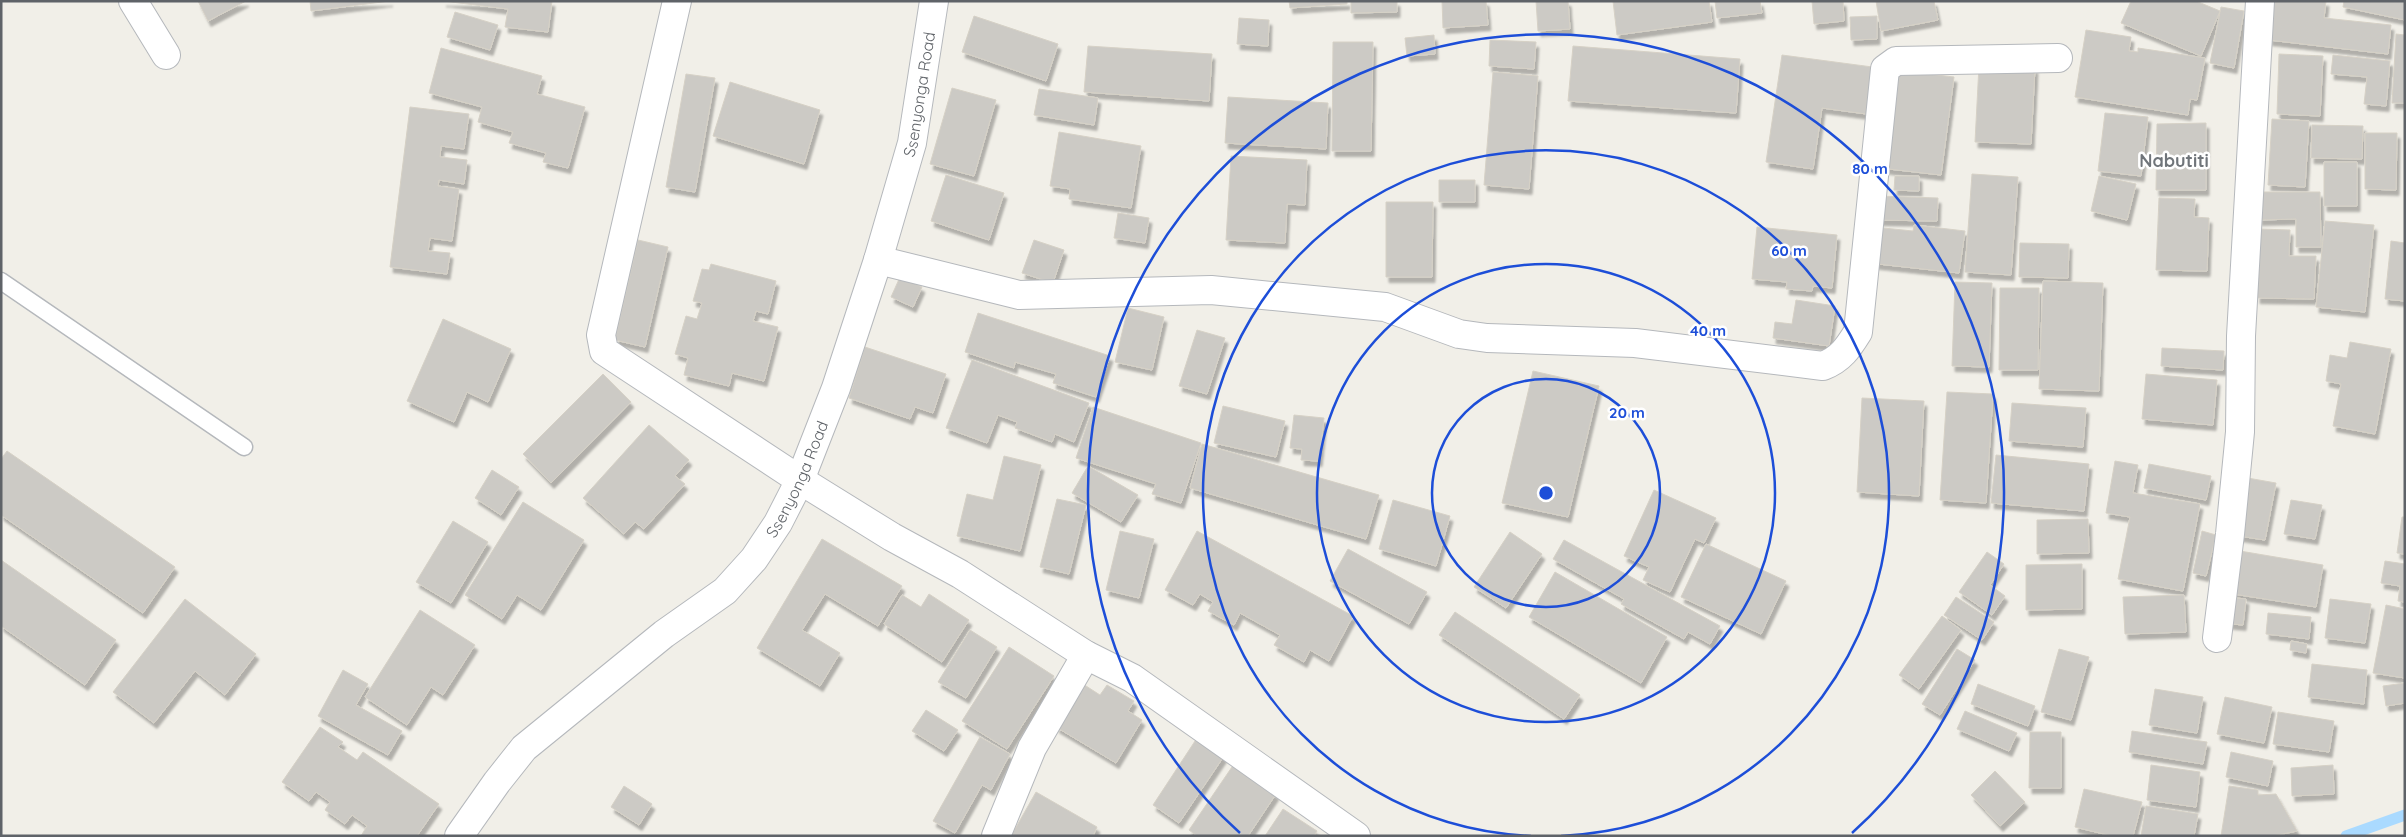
<svg xmlns="http://www.w3.org/2000/svg" width="2406" height="837" viewBox="0 0 2406 837" font-family="Quicksand,sans-serif">
<style>
.lines{fill:none;stroke-linecap:round;stroke-linejoin:round}
.stream{stroke:#aadaff;stroke-width:11}
.building{fill:#cccac5;stroke:#d6d1c6;filter:url(#shadow)}
.lane-casing{stroke:#b5b8bc;stroke-width:19}
.street-casing{stroke:#b5b8bc;stroke-width:30}
.lane{stroke:#fff;stroke-width:16}
.street{stroke:#fff;stroke-width:28}
.ring{fill:none;stroke:#1d4ed8;stroke-width:2.5}
.labels{text-anchor:middle;dominant-baseline:central;stroke-width:5;stroke-linejoin:round;paint-order:stroke}
.street-label{font-size:16px;fill:#5f6368;stroke:#fff}
.neighbourhood-label{font-size:18px;font-weight:bold;fill:#70757a;stroke:#fff}
.centre{fill:#1d4ed8;stroke:#fff;stroke-width:2.5}
.ring-label{font-size:15px;text-anchor:middle;font-weight:bold;fill:#1d4ed8;stroke:#fff;stroke-width:5;stroke-linejoin:round;paint-order:stroke}
</style>
<defs>
<filter id="shadow"><feDropShadow dx="3" dy="5.5" stdDeviation="1" flood-color="#0004"/></filter>
</defs>
<rect width="100%" height="100%" fill="#f1efe8"/>
<g class="lines">
<path class="stream" d="M2346 836 2405 815"/>
</g>
<path class="building" d="M198 1H246L208 21Z
M310 1H390L311 11Z
M443 1H552L548 32 505 27 508 9Z
M1289 1H1347V4L1290 8Z
M1351 1H1397V12L1351 13Z
M1442 1H1486L1488 25 1443 28Z
M1536 1H1568L1570 29 1538 31Z
M1613 1H1709L1712 22 1617 35Z
M1715 1H1760L1762 13 1717 18Z
M1812 1H1843L1844 21 1814 24Z
M1876 1H1934L1938 20 1881 31Z
M2131 1H2196L2220 11 2201 56 2121 23Z
M2274 1H2326L2324 18 2391 25 2388 54 2269 40Z
M2344 1H2405V20L2343 7Z
M2221 7 2244 11 2234 68 2210 63Z
M455 12 498 25 490 50 447 37Z
M974 16 1058 44 1046 81 962 52Z
M1877 16V39L1851 40 1850 17Z
M1239 18 1269 20 1268 46 1237 44Z
M2086 30 2131 37 2129 51 2138 52V48L2205 58 2197 100 2190 99 2188 115 2075 97Z
M2396 34 2405 35V103H2392Z
M1434 35 1435 54 1407 56 1405 38Z
M1490 40 1536 42 1534 69 1489 66Z
M1333 42H1373L1371 151H1332Z
M1088 46 1212 54 1209 101 1084 92Z
M1573 46 1740 59 1736 113 1568 101Z
M441 48 542 76 537 94 585 107 568 168 543 162 546 153 509 143 513 132 478 122 482 107 429 93Z
M2279 54 2323 56 2320 116 2277 114Z
M1782 55 1880 68 1874 115 1822 108 1813 169 1766 162Z
M2333 55 2390 61 2386 106 2364 104 2367 77 2331 74Z
M1979 65 2035 68 2031 144 1975 142Z
M1893 70 1954 77 1941 175 1880 168Z
M1493 72 1538 76 1529 189 1484 185Z
M686 74 715 78 695 192 666 187Z
M730 82 820 110 804 164 713 136Z
M952 88 996 100 974 176 930 164Z
M1039 89 1098 98 1094 125 1034 115Z
M1228 97 1328 103 1326 149 1225 143Z
M410 107 469 114 464 149 441 146 440 157 467 160 464 184 439 180 438 186 459 189 452 241 430 238 428 251 450 253 447 274 390 267Z
M2105 113 2148 117 2141 176 2098 171Z
M2272 119 2309 121 2305 187 2268 185Z
M2206 123V190H2156L2157 124Z
M2312 125 2363 126 2362 159 2311 158Z
M1059 132 1141 146 1131 208 1069 199 1070 189 1050 186Z
M2365 133H2397L2396 190 2365 189Z
M1231 156 1307 160 1305 205 1287 204 1285 243 1226 240Z
M2324 162H2357V206H2324Z
M1972 174 2018 177 2011 275 1965 272Z
M946 175 1004 193 989 240 931 221Z
M1895 176H1919V191L1894 190Z
M2099 176 2136 184 2127 220 2091 211Z
M1439 180H1475V202H1439Z
M2259 192H2320L2321 247H2296V219L2259 220Z
M1877 196 1938 198 1937 221 1877 220Z
M2159 198 2195 199 2194 217 2209 218 2207 271 2156 270Z
M1386 202H1433L1432 277H1386Z
M1118 213 1149 218 1145 243 1114 238Z
M2325 221 2374 225 2365 312 2316 307Z
M1914 225 1965 231 1959 273 1869 263 1874 227 1913 231Z
M1757 227 1837 235 1832 288 1813 286 1812 291 1786 289 1787 282 1752 279Z
M2260 229 2290 230 2289 256H2316L2314 299 2257 298Z
M638 240 668 247 645 347 615 340Z
M1034 240 1064 250 1053 283 1022 273Z
M2391 241 2405 243V301L2385 299Z
M2020 243 2069 244 2068 278 2019 277Z
M711 264 776 281 768 314 756 311 753 321 778 327 764 381 732 373 729 386 684 375 688 358 675 354 686 316 697 319 702 303 693 301 702 269 709 270Z
M900 277 922 287 913 307 891 297Z
M2043 281 2103 283 2099 391 2039 389Z
M1955 282 1992 283 1989 367 1952 366Z
M2000 288H2039L2038 370H1999Z
M1796 300 1835 306 1829 346 1773 338 1775 322 1792 324Z
M1128 308 1164 317 1152 370 1115 362Z
M978 313 1110 356 1096 397 1053 383 1056 374 1015 362 1014 368 965 352Z
M443 319 511 349 488 402 467 392 454 422 407 401Z
M1197 330 1225 338 1207 394 1179 386Z
M2350 342 2391 349 2375 434 2333 426 2341 384 2326 381 2330 355 2347 358Z
M865 347 946 374 933 413 915 407 910 419 849 398Z
M2162 348 2224 351 2223 370 2161 366Z
M972 360 1089 403 1074 442 1055 434 1052 442 1015 428 1017 422 998 415 987 443 946 428Z
M1533 371 1599 386 1568 517 1502 503Z
M603 374 631 402 551 483 523 454Z
M2146 374 2217 380 2213 425 2142 419Z
M1947 392 1993 394 1986 503 1940 500Z
M1862 398 1924 401 1919 496 1857 492Z
M2012 403 2086 408 2083 447 2009 441Z
M1223 406 1285 421 1276 457 1214 443Z
M1093 407 1201 443 1181 503 1152 494 1156 484 1076 458Z
M1294 415 1324 418 1319 461 1301 460 1302 449 1290 448Z
M649 425 689 460 675 476 685 484 644 529 635 522 624 534 583 498Z
M1202 444 1379 495 1366 539 1190 488Z
M7 451 175 567 143 613 1 515V459Z
M1996 455 2089 464 2084 511 1991 503Z
M1004 456 1041 465 1020 551 957 536 967 494 993 500Z
M2115 461 2138 465 2133 493 2200 504 2183 591 2118 579 2130 517 2106 513Z
M2149 464 2211 476 2206 500 2144 488Z
M1088 466 1138 495 1121 522 1072 493Z
M492 470 519 487 501 515 475 498Z
M2242 477 2276 483 2265 540 2232 535Z
M1654 490 1716 518 1704 543 1695 539 1670 592 1643 580 1649 567 1624 556Z
M1057 499 1086 505 1069 574 1040 567Z
M1393 500 1450 516 1436 566 1379 549Z
M2291 500 2322 505 2315 539 2284 534Z
M523 502 584 540 541 610 517 595 502 619 465 595Z
M2402 517H2405V554L2397 553Z
M2088 519 2089 553 2037 554V520Z
M453 521 488 542 451 603 416 582Z
M1120 531 1154 539 1139 598 1106 590Z
M1197 531 1353 616 1329 661 1310 650 1304 662 1274 645 1280 635 1240 613 1234 625 1208 611 1213 602 1200 594 1193 605 1165 590Z
M2202 531 2216 535 2206 576 2193 573Z
M1510 532 1542 554 1506 608 1474 587Z
M822 539 902 586 878 626 825 594 802 630 840 653 820 686 757 648Z
M1564 540 1720 626 1710 644 1688 632 1684 639 1621 604 1624 599 1553 559Z
M1706 544 1786 581 1761 634 1681 597Z
M1348 549 1427 592 1409 624 1330 581Z
M2234 550 2323 565 2316 607 2227 593Z
M1987 552 2004 564 1990 585 2005 596 1992 615 1959 592Z
M1 560 116 640 85 685 1 626Z
M2385 561 2405 564V602L2398 601 2400 586 2381 583Z
M2082 564V609L2026 610V565Z
M1555 572 1667 637 1641 683 1529 617Z
M929 594 969 620 942 662 884 624 902 595 921 607Z
M2184 595 2186 632 2125 634 2123 597Z
M1956 597 1994 622 1982 640 1944 615Z
M2225 597 2246 599 2243 625 2222 623Z
M185 599 256 654 225 695 195 671 154 723 113 692Z
M2330 599 2371 604 2365 643 2325 638Z
M2386 605 2405 609V678L2373 673Z
M420 610 475 645 443 695 431 687 407 725 365 697Z
M1455 612 1580 695 1564 719 1439 635Z
M2268 613 2311 617 2309 639 2266 634Z
M1942 616 1961 630 1919 689 1899 675Z
M970 630 997 647 966 698 938 682Z
M2291 641 2307 644 2306 653 2290 650Z
M1009 647 1054 676 1007 749 962 721Z
M1957 649 1975 660 1940 715 1922 704Z
M2059 649 2089 657 2071 720 2041 712Z
M2312 664 2367 670 2364 704 2308 697Z
M343 670 368 684 356 705 402 731 388 755 318 716Z
M2405 683V703L2386 706 2383 686Z
M1083 684 1100 695 1107 685 1134 701 1128 711 1142 720 1116 763 1056 727Z
M1978 684 2035 706 2028 726 1971 704Z
M2155 689 2203 697 2197 733 2149 725Z
M2225 697 2272 707 2264 743 2217 734Z
M926 710 958 730 944 751 912 731Z
M1965 711 2017 733 2009 751 1957 729Z
M2278 712 2334 721 2329 752 2273 744Z
M320 727 343 742 338 747 357 760 363 752 439 804 417 836H361L367 826 352 815 345 824 325 810 330 802 316 792 309 801 282 782Z
M2132 731 2207 742 2203 764 2129 752Z
M2030 732H2061V788H2029Z
M980 737 1010 754 991 790 982 785 955 833 933 821Z
M1197 738 1224 756 1179 823 1153 805Z
M2231 752 2273 761 2268 786 2226 777Z
M1234 764 1276 794 1248 836H1197L1189 830Z
M2151 765 2200 772 2196 807 2147 800Z
M2333 765 2334 794 2292 796 2291 768Z
M1995 771 2025 802 2000 826 1971 795Z
M624 786 652 804 639 825 611 807Z
M2229 786 2258 790V795L2276 794 2297 831 2273 836H2221Z
M2084 789 2142 802 2133 836H2112L2075 827Z
M1036 792 1097 827 1093 836H1011Z
M2146 806 2198 814 2194 836H2141Z
M1283 809 1317 831 1314 836H1265Z"/>
<g class="lines">
<defs>
<path id="lane" d="M1 281 244 447"/>
<g id="street">
<path d="M133 1 166 55"/>
<path d="M677 1 601 335 604 351 800 480 892 537 960 574 1086 655 1132 678 1356 836"/>
<path d="M878 260 1019 295 1211 290 1385 307 1459 334 1487 338 1635 343 1823 366C1841 359 1848 348 1858 332L1885 69 1896 61 2058 58"/>
<path d="M2217 638 2230 534 2240 432 2241 336 2260 1"/>
<path id="s1" d="M459 836 497 782 524 748 664 634 725 591 754 559 778 523 800 480 836 388 878 260 912 143 934 1"/>
<path d="M996 836 1032 748 1086 655"/>
</g>
</defs>
<use href="#lane" class="lane-casing"/>
<use href="#street" class="street-casing"/>
<use href="#lane" class="lane"/>
<use href="#street" class="street"/>
</g>
<g class="ring">
<circle cx="1546" cy="493" r="114"/>
<circle cx="1546" cy="493" r="229"/>
<path d="M1531 836A343 343 0 1 1 1561 836"/>
<path d="M1240 833A458 458 0 1 1 1852 833"/>
</g>
<g class="labels">
<g class="street-label">
<text stroke="none"><textPath href="#s1" startOffset="904">Ssenyonga Road</textPath></text>
<text stroke="none"><textPath href="#s1" startOffset="499">Ssenyonga Road</textPath></text>
</g>
<g class="neighbourhood-label">
<text x="2174" y="160">Nabutiti</text>
</g>
</g>
<circle cx="1546" cy="493" r="8" class="centre"/>
<g class="ring-label">
<text x="1870" y="174">80 m</text>
<text x="1789" y="256">60 m</text>
<text x="1708" y="336">40 m</text>
<text x="1627" y="418">20 m</text>
</g>
<rect width="2406" height="837" fill="none" stroke="#5f6368" stroke-width="5"/>
</svg>
